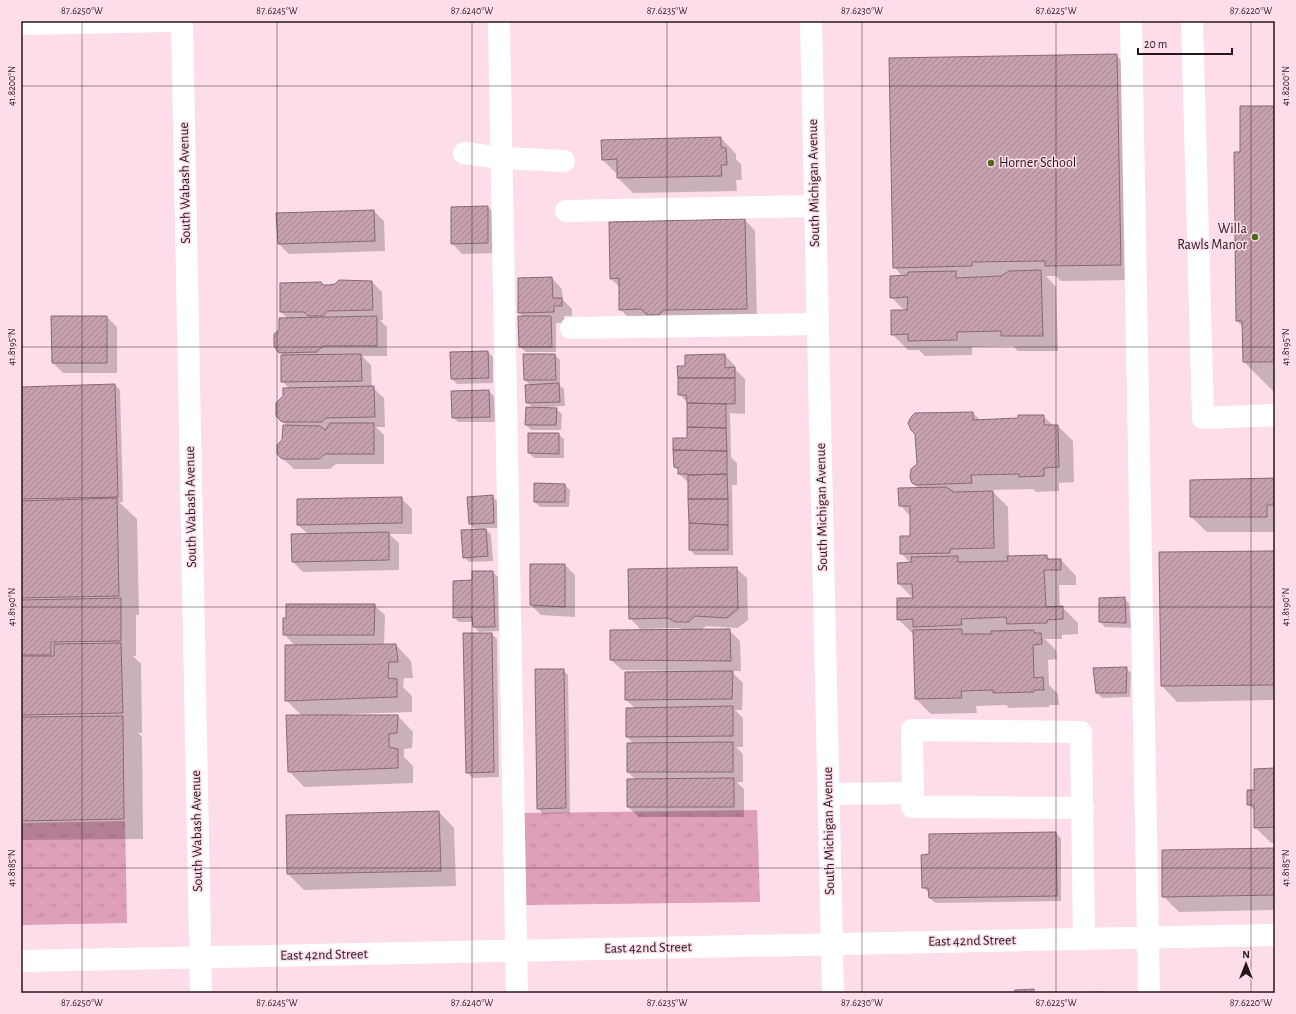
<svg xmlns="http://www.w3.org/2000/svg" width="1296" height="1014" viewBox="0 0 1296 1014" font-family="'Alegreya Sans',sans-serif">
<style>
.grass{fill:url(#grass-tufts)}
.shadow{fill:#0003}
.building{fill:url(#building-hatch);stroke:#8b6876}
.lines{fill:none;stroke-linecap:round;stroke-linejoin:round}
.minor{stroke:#fff;stroke-width:22}
.ticks{fill:none;stroke:#24161c;stroke-width:1;stroke-opacity:0.45}
.poi-dot{fill:#4f6818;stroke:#fddde9;stroke-width:1.5}
.labels{text-anchor:middle;dominant-baseline:central;stroke-width:3;stroke-linejoin:round;paint-order:stroke}
.poi-label{font-size:14px;fill:#24161c;stroke:#fddde9;text-anchor:start}
.street-label{font-size:14px;fill:#24161c;stroke:#fddde9}
.neatline{fill:none;stroke:#24161c;stroke-width:1.5}
.ticks-label{font-size:10px;text-anchor:middle;fill:#24161c}
</style>
<defs>
<pattern id="grass-tufts" width="24" height="20" patternUnits="userSpaceOnUse"><rect width="24" height="20" fill="#df9fb9"/><path d="M3 7l-1-3M5 7V3M7 7l1-3M15 17l-1-3M17 17v-4M19 17l1-3" fill="none" stroke="#bf889e"/></pattern>
<pattern id="building-hatch" width="6" height="6" patternUnits="userSpaceOnUse"><rect width="6" height="6" fill="#c6a1af"/><path d="M-1 1l2-2M0 6l6-6M5 7l2-2" fill="none" stroke="#a1828e"/></pattern>
</defs>
<rect width="100%" height="100%" fill="#fddde9"/>
<path class="grass" d="M757 810 760 902 526 905 523 813Z
M125 821 127 923 21 925V823Z"/>
<path class="shadow" d="M1116 55 1132 71 1136 280 1061 281 1056 276H1046L1056 287 1058 351H1018L1013 346 972 347V355L925 356 919 350H908L892 334 905 311 891 297 903 277 894 267Z
M1275 107V393L1244 362 1243 327 1237 321 1241 153Z
M721 138 736 154V159L741 164 742 180H736L737 191 633 193 618 178V175L603 160Z
M488 207 498 217V253L462 254 452 243Z
M374 211 384 221 385 251 289 254 278 243Z
M745 220 755 231 757 319 631 320 620 309V287L611 279Z
M552 278 562 289 563 300 572 309V316H564V323H556V352H526L520 347 524 317 519 313Z
M372 282 382 292 383 320H380L387 327V356H362L371 365 372 387 384 398 385 427H376L384 435V464H336L330 469H294L278 454 288 427 277 416 290 389 282 381 284 356 280 352V330L288 319 281 312 323 286Z
M107 317 117 327V373H63L53 363Z
M488 352 493 357V383L457 384 452 379Z
M555 355 560 360V386L564 389 565 406 547 407V408L556 409 562 414 561 430H531L526 425 533 408 527 402 531 386 525 380Z
M725 355 735 366V369L745 379V414L730 413 731 457 737 463V485H732L733 555H695L690 550 689 483 679 474V471L675 467 688 439V403L679 394 686 367Z
M115 385 120 390 123 502H119L137 519 139 615H136V656H133L141 664 142 733H138L142 737 143 839 21 840V388Z
M489 391 494 396 495 422H458L453 417Z
M973 413 980 420 1019 419 1043 416 1054 426H1058L1073 441 1074 482 1059 483V491L1036 492 1033 489 991 490 1008 507 1009 557 1046 556 1051 560H1061L1076 576V585H1059L1060 607H1062L1078 623V634L1062 635V639H1045L1056 650 1057 659 1048 660 1049 685 1058 694 1059 705H1049V707L1009 708 1006 705 976 706 977 713 931 714 916 699 914 635 898 619 914 599 899 584 911 564 901 553 911 537V517L900 505 919 489 913 482Z
M558 434 564 439V458H534L529 453Z
M1275 479V532H1207L1191 517Z
M565 485 570 490 569 507H540L535 502Z
M492 496 497 501 499 528H485L491 535 493 561 469 562 464 557 476 530 470 524 468 498Z
M401 498 412 509V534H389L399 543V570L303 572 293 562 308 534 298 525Z
M1275 552V700L1177 702 1162 686 1160 553Z
M565 565 575 575V617L541 615 531 605Z
M736 568 747 578 748 620 738 628 706 626 701 630H729L740 641 741 671H731L743 683 742 710H735L743 718V747H736L743 754V782H737L744 789V817H639L628 807 636 780 628 772 634 744 627 737 636 709 626 700 692 673V671L622 670 611 660 684 631 679 628 640 629 630 618Z
M493 572 498 577 499 631 479 632 474 627V622H459L454 617 473 581Z
M1124 598 1129 603 1131 628 1105 627 1100 622Z
M374 605 385 615 384 645H396L411 661 413 678H404L403 687 412 696V712L350 714V716H398L413 732 412 748 404 749V757L413 766V783L304 787 289 771 302 716 286 700 295 646 284 634Z
M492 634 497 639 499 777 472 778 467 772Z
M1126 668 1131 673 1130 697 1102 698 1097 693Z
M563 670 568 675 570 813 543 814 538 808Z
M1275 769V843H1271L1255 827V811L1248 804 1255 791Z
M439 812 454 828 456 886 304 890 288 874 287 816Z
M1056 833 1061 838V901L935 903 930 898V892H928L923 887Z
M1275 849V910L1179 912 1163 896Z"/>
<path class="building" d="M1117 54 1121 265 1045 266V261L972 262V266L893 268 889 58Z
M1240 106H1275V362H1243L1242 321H1236L1234 152H1240Z
M721 137V147L726 148 727 165H721L722 176 617 178V159L602 160 601 140Z
M488 206V243L451 244V207Z
M374 210 375 241 278 244 276 213Z
M745 219 747 309 664 310 659 315H647L641 309 619 310V278L610 279 609 222Z
M1041 270 1043 336H1001V331L957 332V340L908 341V334L891 335V310H907L908 297 890 298V276L908 275V272L956 271V278L1001 276 1009 271Z
M552 277 553 298H562V306H554V312L518 313V278Z
M339 280 372 281 373 310 328 311 323 316H308L304 312H280V283L321 282 323 285H329L335 284Z
M51 316H107V363H52Z
M377 316V346H323L317 352 279 353 274 346V334L279 330V318Z
M518 316H551L552 347H519Z
M488 351 489 378 451 379 450 352Z
M361 354 362 381 281 382V355Z
M523 354H555L556 380H524Z
M725 354V368L735 367V378H678L677 366H685V355Z
M678 378H735V404L687 403 686 395H678Z
M559 383 560 402 526 403 525 385Z
M115 384 118 497 21 499V387Z
M374 386 375 417 325 418 322 422H282L276 416V403L283 396V388Z
M489 390 490 417 452 418 451 391Z
M687 403 726 404V428L687 427Z
M526 407 557 408 556 425H525Z
M973 412V420L1018 418V415H1044V425H1058L1059 467 1044 468V476L1019 477V474L971 475 972 483 916 485 912 483 910 477 911 469 917 464 915 434 911 430 908 423 911 417 915 413Z
M330 423H374V454H325L319 459H282L277 454V445L282 440 283 425 320 426 325 430Z
M687 427 726 428 727 451 673 450V438H687Z
M528 433H559V454L528 453Z
M673 450 727 451V474L688 475V474H678V468L674 467Z
M727 474 728 499H688V475Z
M1275 478V505H1267V517H1190V480Z
M534 483 565 484V502H534Z
M946 487 954 492 993 491 994 548 950 549V553L900 554V536H910V506H899L898 488Z
M493 495 494 523 469 524 467 497Z
M402 497V523L297 525V499Z
M117 498 119 596 21 598V501Z
M688 499H728V525L689 523Z
M689 523 728 525V550H689Z
M486 529 488 556 463 558 461 530Z
M389 532V560L292 562 291 534Z
M1275 551V685L1161 686 1159 552Z
M1047 555V559H1061V570H1044L1046 607 1063 606V619L1047 620V623L1007 624 1006 617 961 619 962 625 913 627V619L897 620V598H913L912 584H898L897 563 912 562 911 557 958 556V562L1008 561 1007 556Z
M530 564H565V607L530 605Z
M737 567 738 609 727 618 695 616 689 622H675L668 618 629 619 628 569Z
M472 571H493L495 627H473L472 617 453 618V581L472 580Z
M1125 597 1126 623 1099 622V598Z
M121 598V641L51 642V655H21V600Z
M286 604H375L374 635H283V618H286Z
M730 629 731 661 610 660V630Z
M962 629V634H991V631L1034 630V633H1041L1042 644 1033 645 1034 678 1043 677 1044 690H1034V692L993 693V690L961 691 962 698 915 699 913 630Z
M463 633H492L494 772 466 773Z
M121 643 123 713 21 715V656H54V644Z
M396 644 398 662H389L388 678 397 679V697L285 701V645Z
M1127 667 1126 693H1096L1093 668Z
M535 669H564L566 808 537 809Z
M733 671 732 699 625 700V672Z
M733 706V736L626 737V708Z
M286 715H398L397 733 389 734V747L398 749V768L288 772Z
M123 716 124 819 21 821V717Z
M733 742V772H627V743Z
M1275 768V827L1254 828V805H1247V790H1254V769Z
M734 778V807H627V779Z
M439 811 441 871 287 874 286 815Z
M1056 832 1057 896 929 898 928 888H922L921 855 929 854V834Z
M1275 848V895L1162 897V850Z
M1034 989V993H1014L1015 990Z
M1100 992V993H1079Z"/>
<g class="lines">
<path class="minor" d="M182 21 201 993
M499 21 517 993
M811 21 833 993
M1131 21 1149 993
M1192 21 1203 418 1275 415
M21 24 171 21
M464 153 501 158 564 161
M566 211 815 206
M571 328 818 324
M913 793 912 730 1081 732 1084 939
M828 794 913 793 912 807 1083 808
M21 961 1275 935"/>
</g>
<path class="ticks" d="M82 21V993M277 21V993M472 21V993M667 21V993M862 21V993M1056 21V993M1251 21V993M21 86H1275M21 347H1275M21 607H1275M21 868H1275"/>
<g class="poi-dot">
<circle cx="991" cy="163" r="4"/>
<circle cx="1255" cy="237" r="4"/>
</g>
<g class="labels">
<g class="poi-label">
<text x="999" y="163">Horner School</text>
<text x="1247" y="229" text-anchor="end">Willa<tspan x="1247" dy="16">Rawls Manor</tspan></text>
</g>
<g class="street-label">
<text transform="translate(185 183) rotate(-91)">South Wabash Avenue</text>
<text transform="translate(814 183) rotate(-91)">South Michigan Avenue</text>
<text transform="translate(191 507) rotate(-91)">South Wabash Avenue</text>
<text transform="translate(822 507) rotate(-91)">South Michigan Avenue</text>
<text transform="translate(197 831) rotate(-91)">South Wabash Avenue</text>
<text transform="translate(829 831) rotate(-91)">South Michigan Avenue</text>
<text transform="translate(972 941) rotate(-1)">East 42nd Street</text>
<text transform="translate(648 948) rotate(-1)">East 42nd Street</text>
<text transform="translate(324 955) rotate(-1)">East 42nd Street</text>
</g>
</g>
<rect width="1296" height="1014" fill="none" stroke="#fddde9" stroke-width="44"/>
<g transform="translate(1246 964)" stroke="#fddde9" stroke-width="3" paint-order="stroke">
<path d="M0-3L7 15L0 10L-7 15Z" fill="#24161c"/>
<text y="-6" font-size="11" font-weight="bold" text-anchor="middle" fill="#24161c">N</text>
</g>
<path d="M1138 48v6h94v-6" fill="none" stroke="#24161c" stroke-width="2"/>
<text x="1144" y="48" font-size="12" fill="#24161c" stroke="#fddde9" stroke-width="3" paint-order="stroke">20 m</text>
<rect x="22" y="22" width="1252" height="970" class="neatline"/>
<g class="ticks-label">
<text x="82" y="14">87.6250°W</text>
<text x="277" y="14">87.6245°W</text>
<text x="472" y="14">87.6240°W</text>
<text x="667" y="14">87.6235°W</text>
<text x="862" y="14">87.6230°W</text>
<text x="1056" y="14">87.6225°W</text>
<text x="1251" y="14">87.6220°W</text>
<text transform="translate(11 86) rotate(-90)" y="4">41.8200°N</text>
<text transform="translate(1285 86) rotate(-90)" y="4">41.8200°N</text>
<text transform="translate(11 347) rotate(-90)" y="4">41.8195°N</text>
<text transform="translate(1285 347) rotate(-90)" y="4">41.8195°N</text>
<text transform="translate(11 607) rotate(-90)" y="4">41.8190°N</text>
<text transform="translate(1285 607) rotate(-90)" y="4">41.8190°N</text>
<text transform="translate(11 868) rotate(-90)" y="4">41.8185°N</text>
<text transform="translate(1285 868) rotate(-90)" y="4">41.8185°N</text>
<text x="82" y="1006">87.6250°W</text>
<text x="277" y="1006">87.6245°W</text>
<text x="472" y="1006">87.6240°W</text>
<text x="667" y="1006">87.6235°W</text>
<text x="862" y="1006">87.6230°W</text>
<text x="1056" y="1006">87.6225°W</text>
<text x="1251" y="1006">87.6220°W</text>
</g>
</svg>
